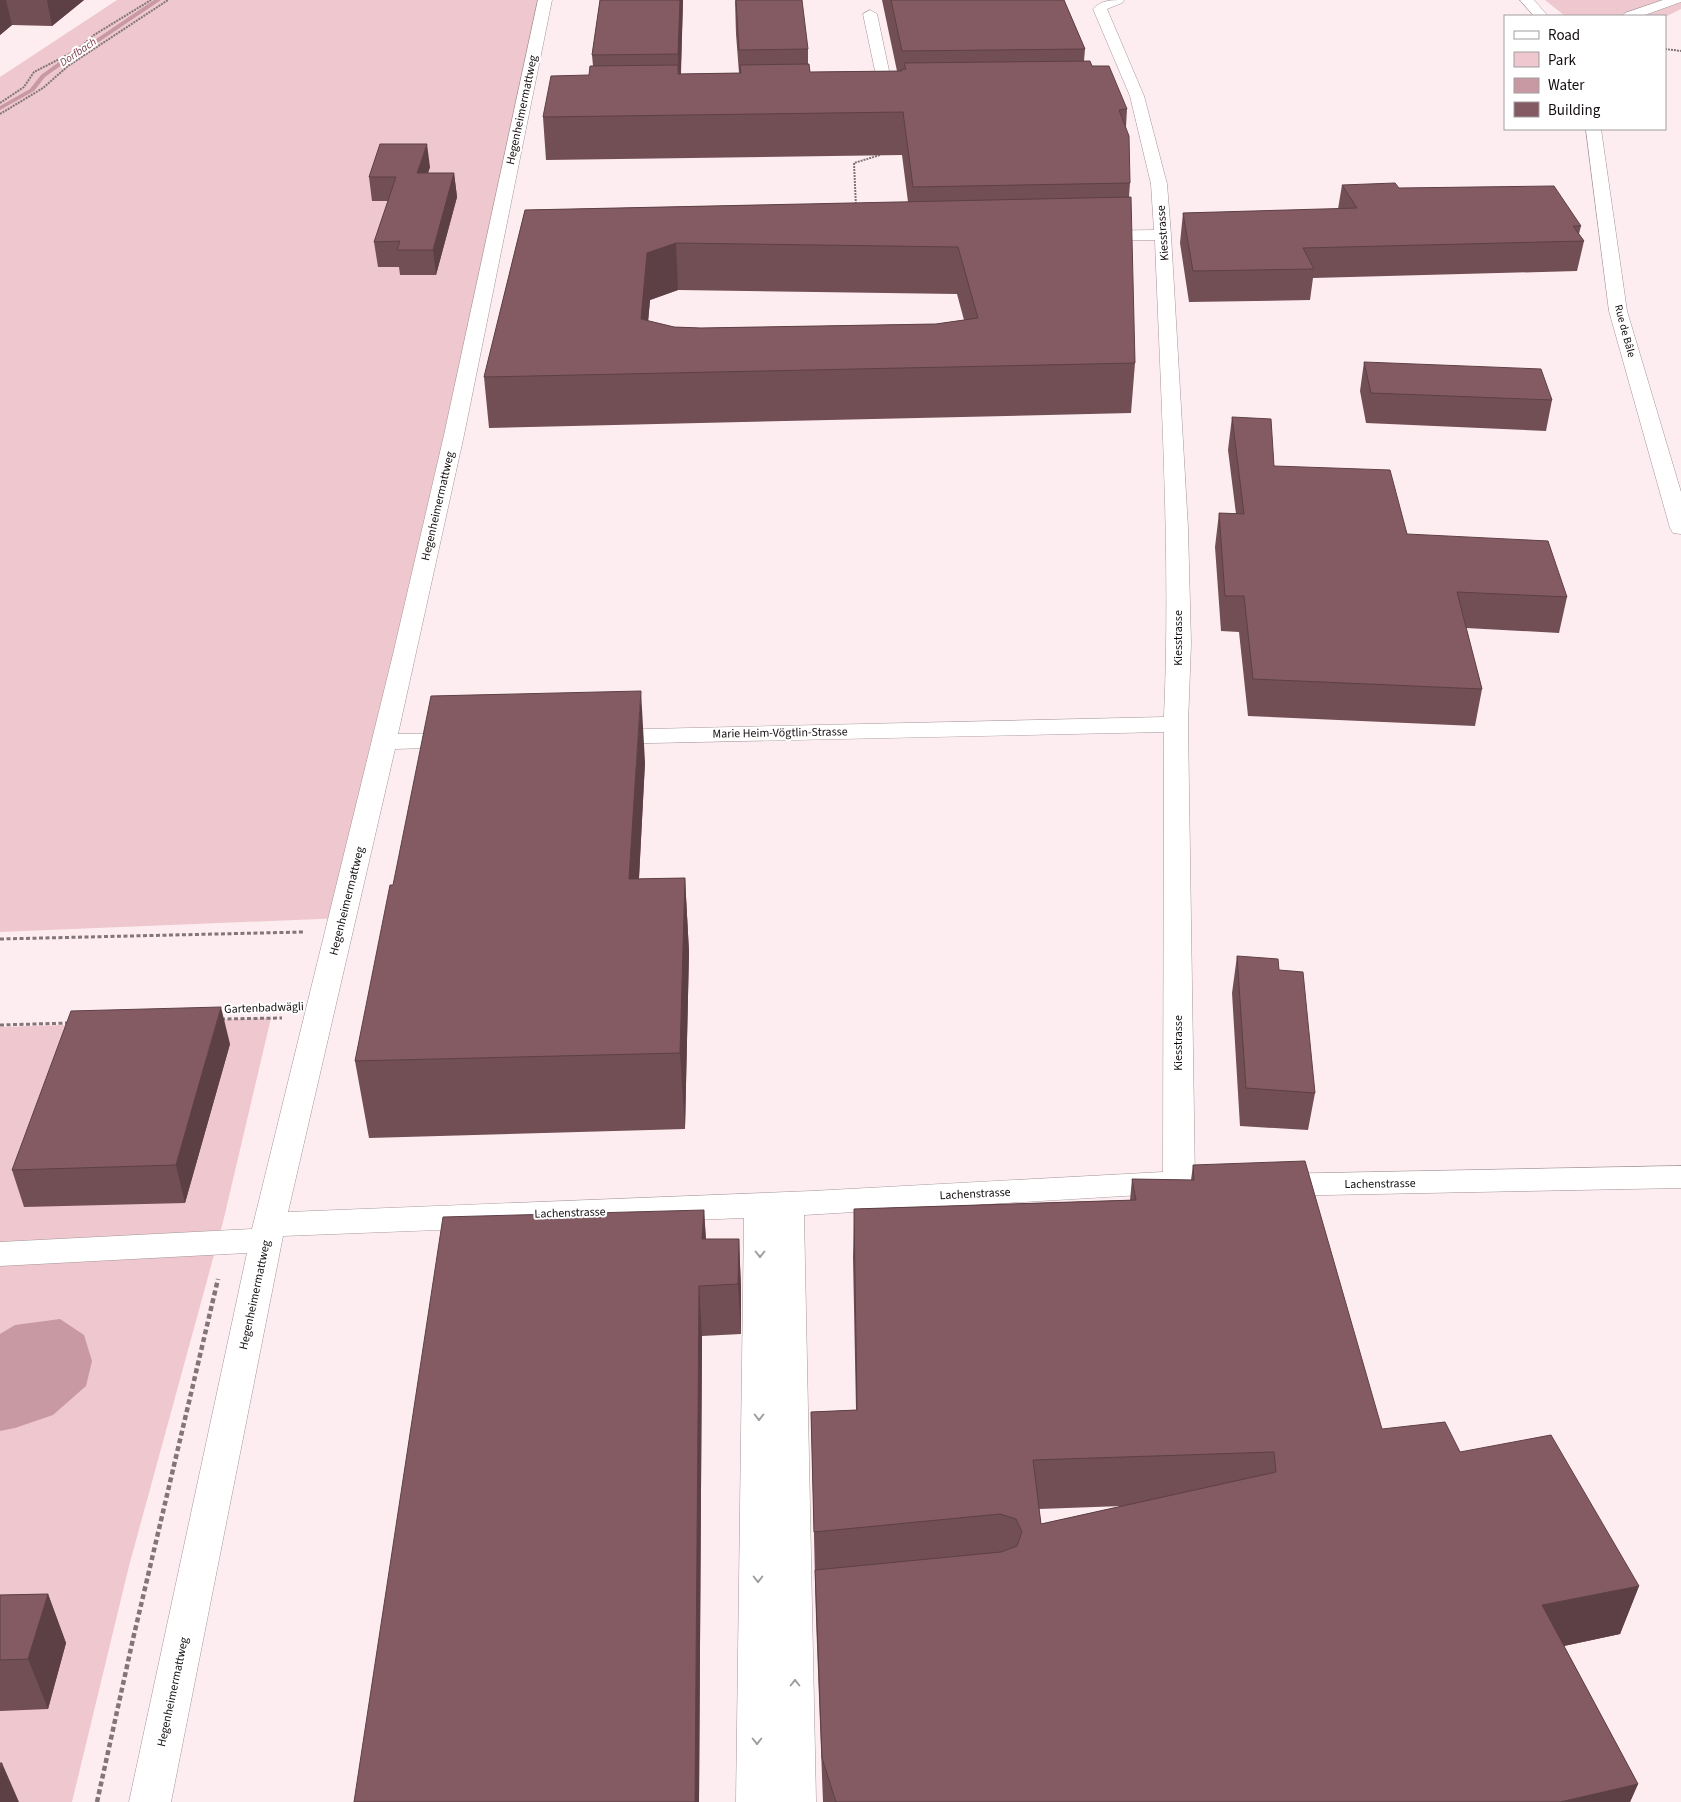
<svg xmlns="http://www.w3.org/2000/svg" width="1681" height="1802" viewBox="0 0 1681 1802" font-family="'Source Sans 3',sans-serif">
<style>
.green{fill:#eec8ce}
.water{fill:#c899a2}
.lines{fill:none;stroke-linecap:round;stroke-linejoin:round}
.stream{fill:#c899a2;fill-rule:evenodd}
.minor-casing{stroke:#a49597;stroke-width:1}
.path-far2{stroke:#817577;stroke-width:2;stroke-dasharray:2 1;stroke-linecap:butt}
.path-far1{stroke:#817577;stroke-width:3;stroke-dasharray:4 2.5;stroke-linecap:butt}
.path{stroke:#817577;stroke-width:4.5;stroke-dasharray:5 3;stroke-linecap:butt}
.minor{fill:#fff;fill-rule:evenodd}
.wall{fill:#724e55;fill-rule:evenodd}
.shaded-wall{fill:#5d4045}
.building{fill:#855b63;stroke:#5d4045;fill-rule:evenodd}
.oneway{stroke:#a19e9f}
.labels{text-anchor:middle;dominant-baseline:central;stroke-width:4;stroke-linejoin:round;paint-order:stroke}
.far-water-label{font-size:11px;font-style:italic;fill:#7e404e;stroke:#fff}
.far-street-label{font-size:11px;fill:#130d0e;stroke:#fff}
.street-label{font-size:12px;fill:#130d0e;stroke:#fff}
</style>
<rect width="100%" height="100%" fill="#feedf0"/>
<path class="green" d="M117 0H545L343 918 0 932V77Z
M1545 0H1681V9L1665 17 1565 16Z
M271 1018 223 1222 129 1566 72 1802H0V1027Z"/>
<path class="water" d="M60 1319 84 1335 92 1361 86 1386 53 1415 15 1428 0 1431V1334L15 1325Z"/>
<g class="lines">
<path class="stream" d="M154 0H161L78 56 63 64 45 77 34 91 0 110V106L30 89 41 75 59 62 74 54Z"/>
<defs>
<path id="minor" d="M538 0H552L464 435 398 734 460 733 469 735 472 740 469 745 460 747 395 749 288 1212 812 1191 1163 1172 1164 732 606 744 597 742 594 737 597 732 606 730 1164 717C1171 558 1161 399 1155 240L1094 241 1088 240 1086 236 1088 232 1094 231 1154 230 1151 184 1130 96 1093 9C1101 0 1111 0 1124 0L1122 3 1107 9 1144 96 1167 184 1171 235 1188 528 1191 643 1188 724 1195 1183 1190 1191 1179 1194 1174 1193 804 1215 816 1802H736L744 1218 283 1236 171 1802H129L247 1253 0 1266V1242L252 1229 394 650 444 435Z
M1520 0H1534L1548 16H1534Z
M1663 0H1681V2L1642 16H1623L1625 13Z
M870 10 877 14 895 99 893 102H883L881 99 863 14Z
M1586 129H1601L1627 311 1681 492V534L1673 533 1670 528 1609 311Z
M1681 1166V1188L1275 1196 1264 1193 1259 1185 1264 1177 1275 1174Z"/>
</defs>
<use href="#minor" class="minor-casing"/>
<path class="path-far2" d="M1665 49 1681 51
M0 103 24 87 34 72 77 50 94 35 151 0
M0 114 43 88 68 66 168 0
M856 207 854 163 880 155"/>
<path class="path-far1" d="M0 939 304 932
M221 1019 282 1018
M0 1025 69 1023"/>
<path class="path" d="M97 1802 133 1639 218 1279"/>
<use href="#minor" class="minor"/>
</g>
<path class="wall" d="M0 0H84L52 26 12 25 0 35Z
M600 0H683L681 74 739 73 736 34 735 0 808 49V64L810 72 897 71 882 0H1064L1085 49 1084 61 1092 66 1127 109 1126 127 1130 183 1129 197 1135 363 1131 413 489 428 484 377 525 210 908 202 902 155 546 160 543 117 589 75 593 66 592 55ZM678 290 957 294 964 320 936 324 701 328 674 327 648 321 650 300Z
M430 167 428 173H454L457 197 436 275H400L399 267H378L374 242 388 201H372L369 177Z
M1342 185 1399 188 1581 226 1579 234 1584 241 1577 271 1313 278 1310 300 1189 302 1180 243 1183 213 1338 209Z
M1364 362 1552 400 1546 431 1366 423 1360 391Z
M1232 417 1274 466 1407 534 1567 597 1559 633 1466 628 1482 689 1475 726 1248 716 1239 632 1221 631 1215 547 1219 513 1236 514 1228 450Z
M645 762 639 879 685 878 689 952 685 1129 369 1138 355 1061 393 885Z
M1237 956 1279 970 1315 1093 1308 1130 1240 1126 1232 993Z
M230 1044 185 1203 24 1207 12 1170Z
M1193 1165 1382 1429 1460 1452 1639 1586 1620 1634 1564 1646 1638 1784 1630 1802H823L816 1619 811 1412 856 1410 853 1258 854 1209 1130 1200 1132 1179 1191 1180ZM1122 1506 1041 1524 1039 1509Z
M704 1210 706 1239H739L741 1289V1334L702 1336 699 1802H354Z
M48 1594 66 1643 48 1709 0 1711V1595Z"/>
<path class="shaded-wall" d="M0 0H6L12 25 0 35Z
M47 0H84L52 26Z
M680 0H683L680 95 678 54Z
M427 144 430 167 420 197 417 173Z
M454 173 457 197 436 275 433 250Z
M676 243 678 290 650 300 644 368 641 319 647 253Z
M641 691 645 762 635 953 629 879Z
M685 878 689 952 685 1129 680 1053Z
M221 1007 230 1044 185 1203 176 1165Z
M704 1210 707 1260 702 1239Z
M739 1239 741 1289V1334L738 1284Z
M699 1286 702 1336 699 1802H695Z
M1639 1586 1620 1634 1526 1654 1542 1605Z
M48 1594 66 1643 48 1709 28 1659Z
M2 1763 19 1802H0V1772Z
M1638 1784 1630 1802H1560Z"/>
<path class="building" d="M600 0H680L678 54 592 55Z
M736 0H802L808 49 739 50Z
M891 0H1064L1085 49 902 51Z
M1090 61 1092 66H1109L1127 109 1119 110 1129 136 1130 183 913 187 903 112 543 117 551 76 589 75 590 66 678 65V74L741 73 740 65 809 64 810 72 902 71V69H906L904 63Z
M380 144H427L417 173H454L433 250H397L400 241 374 242 396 177H369Z
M1395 183 1399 188 1554 186 1581 226H1573L1584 241 1303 248 1314 269 1193 271 1183 213 1357 208 1342 185Z
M1131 197 1135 363 484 377 525 210ZM676 243 958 247 978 318 936 324 701 328 674 327 641 319 647 253Z
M1364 362 1541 369 1552 400 1371 393Z
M1232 417 1271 419 1274 466 1390 470 1407 534 1548 541 1567 597 1457 592 1482 689 1253 679 1244 596H1225L1219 513 1244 514Z
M641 691 629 879 685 878 680 1053 355 1061 390 885H393L431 696Z
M1237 956 1278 959 1279 970 1303 972 1315 1093 1246 1088Z
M221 1007 176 1165 12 1170 71 1011Z
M1305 1161 1382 1429 1445 1422 1460 1452 1551 1435 1639 1586 1542 1605 1638 1784 1560 1802H836L822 1758 815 1570 1001 1552 1017 1546 1022 1532 1016 1519 1000 1514 814 1532 811 1412 857 1410 854 1209 1136 1200 1132 1179 1194 1180 1193 1165ZM1274 1452 1276 1472 1041 1524 1033 1460Z
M704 1210 702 1239H739L738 1284 699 1286 695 1802H354L443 1217Z
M48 1594 28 1659 0 1660V1595Z
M0 1763H2L0 1772Z"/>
<defs><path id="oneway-chevron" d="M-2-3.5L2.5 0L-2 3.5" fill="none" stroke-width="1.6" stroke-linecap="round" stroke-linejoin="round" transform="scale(1.25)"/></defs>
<g class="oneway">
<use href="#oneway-chevron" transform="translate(760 1254) rotate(90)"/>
<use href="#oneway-chevron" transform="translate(759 1417) rotate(90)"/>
<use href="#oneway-chevron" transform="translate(758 1579) rotate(90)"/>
<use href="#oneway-chevron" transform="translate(795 1683) rotate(-90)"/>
<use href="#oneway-chevron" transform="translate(757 1741) rotate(90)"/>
</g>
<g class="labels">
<g class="far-water-label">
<text transform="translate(78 52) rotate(-34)">Dorfbach</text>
</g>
<g class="far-street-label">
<text transform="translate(1625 331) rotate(75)">Rue de Bâle</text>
</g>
<g class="street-label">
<text transform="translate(522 110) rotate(-78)">Hegenheimermattweg</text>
<text transform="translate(1163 233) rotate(-94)">Kiesstrasse</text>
<text transform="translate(438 506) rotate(-77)">Hegenheimermattweg</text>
<text transform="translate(1178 638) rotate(-90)">Kiesstrasse</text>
<text transform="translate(780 733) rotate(-1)">Marie Heim-Vögtlin-Strasse</text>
<text transform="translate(347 901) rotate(-76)">Hegenheimermattweg</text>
<text transform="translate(264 1008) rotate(-2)">Gartenbadwägli</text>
<text transform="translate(1178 1043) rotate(-90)">Kiesstrasse</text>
<text transform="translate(1380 1184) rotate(-1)">Lachenstrasse</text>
<text transform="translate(975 1194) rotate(-3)">Lachenstrasse</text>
<text transform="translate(570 1213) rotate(-2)">Lachenstrasse</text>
<text transform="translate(255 1295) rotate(-78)">Hegenheimermattweg</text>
<text transform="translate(173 1692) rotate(-78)">Hegenheimermattweg</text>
</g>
</g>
<rect x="1504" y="15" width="162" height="115" fill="#ffffff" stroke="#a19e9f"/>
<rect x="1514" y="31" width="25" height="8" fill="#ffffff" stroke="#a19e9f"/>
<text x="1548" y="40" font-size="15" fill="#130d0e">Road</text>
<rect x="1514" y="52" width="25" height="15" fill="#eec8ce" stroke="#a19e9f"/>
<text x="1548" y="65" font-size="15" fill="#130d0e">Park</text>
<rect x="1514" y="78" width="25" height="15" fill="#c899a2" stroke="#a19e9f"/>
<text x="1548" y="90" font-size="15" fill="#130d0e">Water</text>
<rect x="1514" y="102" width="25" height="15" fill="#855b63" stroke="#a19e9f"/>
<text x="1548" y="115" font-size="15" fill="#130d0e">Building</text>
</svg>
